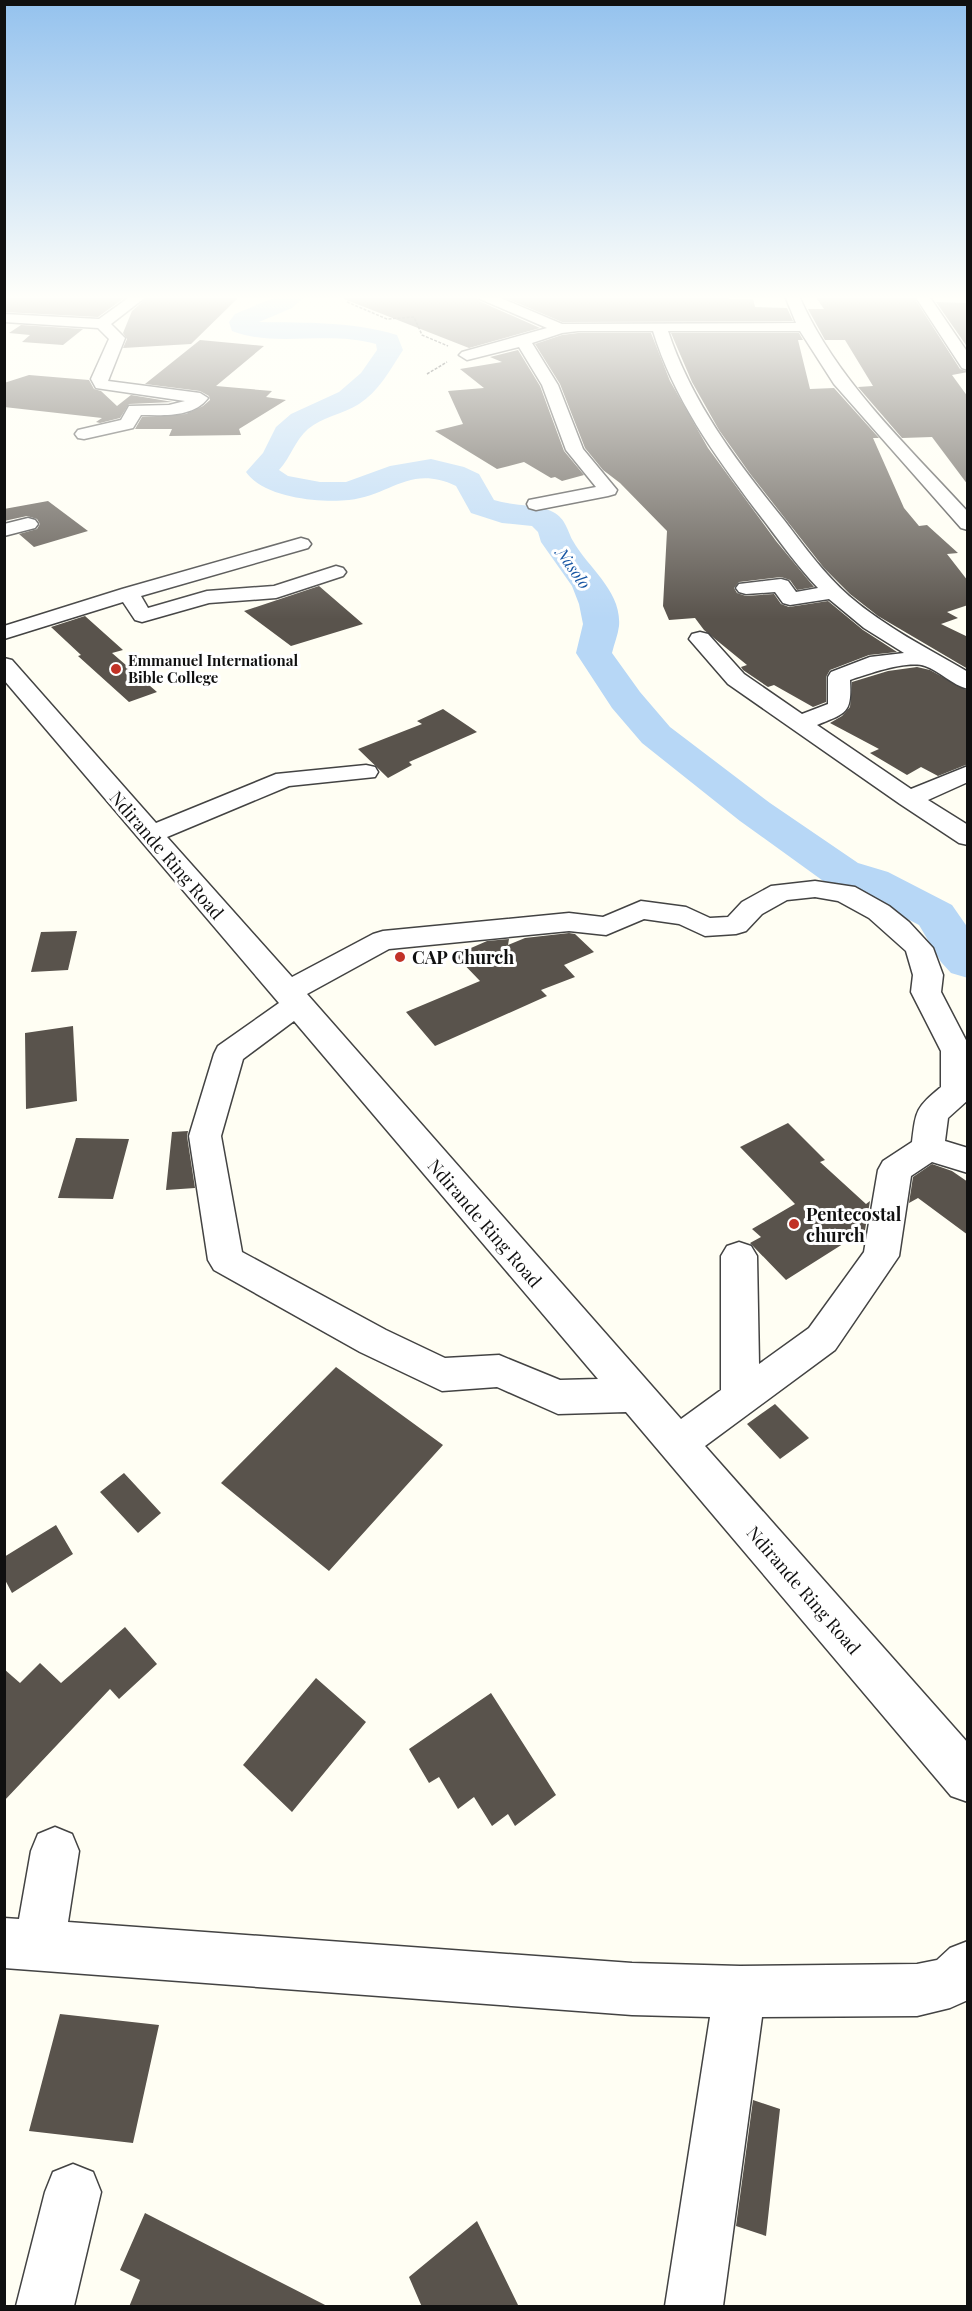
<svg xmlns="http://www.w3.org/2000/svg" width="972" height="2311" viewBox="0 0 972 2311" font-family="'Playfair Display',serif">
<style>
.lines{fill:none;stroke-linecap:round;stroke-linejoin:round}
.river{fill:#b7d7f6;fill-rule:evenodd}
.building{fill:#59534c}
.minor-casing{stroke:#434343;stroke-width:3}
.path{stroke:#323232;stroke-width:1.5;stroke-dasharray:3 1.5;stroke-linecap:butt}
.minor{fill:#fff;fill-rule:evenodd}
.poi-dot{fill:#c13226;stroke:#fff;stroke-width:2}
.labels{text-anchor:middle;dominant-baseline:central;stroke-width:6;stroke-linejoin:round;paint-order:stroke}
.far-poi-label{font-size:15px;font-weight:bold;fill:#101010;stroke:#fff;text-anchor:start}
.far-water-label{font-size:16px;font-style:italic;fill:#1755a3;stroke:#fff}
.street-label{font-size:18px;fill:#101010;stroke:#fff}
.poi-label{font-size:18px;font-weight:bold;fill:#101010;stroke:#fff;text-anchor:start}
</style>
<rect width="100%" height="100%" fill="#fffef3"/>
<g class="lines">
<path class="river" d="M278 296H305L292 308 259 322C306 323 351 321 397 335L403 350C390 370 379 391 359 404 343 414 322 417 308 429 295 440 291 457 279 470L288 476 320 482H346L390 466 431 459 464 467 479 474 494 500C512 506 538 504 553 512 566 519 567 530 573 541 588 568 622 591 619 626 618 635 614 644 612 653L640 692 670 727 770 803 858 863 888 872 952 905 968 928V978L951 973 941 962 919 925 856 892 826 883 740 821 642 743 612 708 576 653 583 624 579 604 572 586 541 542 538 532 532 526 502 523 471 513 456 486C409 464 391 496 349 500 320 503 264 498 246 472L263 453 276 427 291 414 339 392 361 373 377 350 376 344C329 330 275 348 232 331L229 322 235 314Z"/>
</g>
<path class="building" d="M4 296H127L98 317 4 312Z
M149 296H240L191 344 123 348 127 339 123 333 132 311Z
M345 296H476L479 301 540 328 469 348 344 299Z
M501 296H729L728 299H753L755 307 787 308 793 321 562 322Z
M815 296H913L960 369 968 372 952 375 968 397V485L932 437 902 438 858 387 873 386 845 340H825L808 309H824Z
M936 302 968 303V348Z
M21 325 83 329 63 345 22 342 30 335 9 333Z
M578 333H651L670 381 708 448 776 541 814 587 797 590 790 580 781 577 739 582 734 588 737 593 746 596 774 594 781 604 789 607 828 601 863 630 897 652 869 655 830 670 826 677V702L813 707 774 685 768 687 743 670 741 667 747 665 704 630 695 618 669 620 663 606 667 531 620 483 603 470 585 448 560 384 535 344 562 335Z
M671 333H799L803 340H798L810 389 834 388 879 438H873L904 508 919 526 927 525 958 553 947 554 968 581V605L947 612 958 618 941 624 968 637V669L878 616 850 594 824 568 751 475 719 430 692 382Z
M200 340 264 346 216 386 272 391 266 397 286 400 239 429 241 435 169 436 172 429H135L142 417 186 414 203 406 210 400 209 396 200 391 145 384Z
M518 350 540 386 564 451 584 475 562 481 555 477 551 478 524 462 497 469 435 431 463 424 448 391 484 388 460 369 502 362 490 357Z
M29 375 89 380 94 389 101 391 117 406 131 395 173 402 129 404 120 418 100 423 96 422 102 418 4 407V383Z
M48 501 88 531 34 547 19 534 37 529 40 524 37 519 27 516 4 521V509Z
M319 586 363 624 291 646 244 611Z
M85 616 123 650 112 653 157 692 129 702 78 656 81 655 51 627Z
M917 667 930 670 968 691V764L938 776 921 767 907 775 870 753 879 749 830 723 842 716 850 707 852 682 888 671Z
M443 709 477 732 409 762 412 765 388 778 358 749 422 724 417 721Z
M77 931 68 970 31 972 41 932Z
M569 933 575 934 594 952 564 965 575 977 541 990 547 996 435 1046 406 1012 480 981 455 955 487 941 509 939 508 945 525 938Z
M73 1026 77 1101 26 1109 25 1033Z
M788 1123 825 1160 820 1162 866 1204 870 1201 865 1230 786 1280 750 1243 761 1237 752 1229 795 1204 740 1147Z
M188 1131 187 1136 195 1188 166 1190 172 1132Z
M76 1138 129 1139 113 1199 58 1198Z
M932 1164 952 1171 968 1182V1235L918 1198 909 1203 913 1177Z
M336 1367 443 1445 329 1571 221 1483Z
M775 1404 809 1438 780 1459 747 1424Z
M124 1473 161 1513 138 1533 100 1492Z
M56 1525 73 1554 12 1593 4 1578V1557Z
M125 1627 157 1664 119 1699 110 1689 4 1801V1669L20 1683 40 1663 61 1683Z
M316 1678 366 1722 292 1812 243 1765Z
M491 1693 556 1795 515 1826 508 1814 492 1826 474 1797 458 1809 439 1777 429 1783 409 1749Z
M60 2014 159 2025 133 2143 29 2131Z
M753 2100 780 2109 766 2236 736 2226Z
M145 2213 329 2307H129L140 2280 120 2270Z
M477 2221 519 2307H422L409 2277Z"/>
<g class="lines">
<defs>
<path id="minor" d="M131 296H147L111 324 125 338 108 381 200 393 208 398C193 418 163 415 141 415L133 428 84 439 78 438 75 434 78 430 121 420 129 406 169 405 185 401 96 388 91 379 109 339 98 328 4 322V314L99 319Z
M478 296H496L562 324 796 323 785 296H799C836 380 906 444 968 512V530L961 528 834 384 800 331H668C692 403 737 462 784 520 804 546 824 574 849 596 885 627 927 648 968 672V689C952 685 940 671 925 666 907 660 868 674 850 680 852 714 846 713 817 725L911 789 968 766V782L928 800 968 825V845L959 843 900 804 728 684 689 639 692 634 700 632 708 634 744 674 802 714 828 704V677L831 672 870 657 904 653 864 628 829 599 790 605 783 603 775 592 746 594 739 592 736 588 739 584 781 579 788 581 796 592 818 588C795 564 776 536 755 509 714 454 674 399 653 331H578L562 333 532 343 558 385 583 449 617 490 615 494 608 496 536 510 529 508 527 504 529 500 596 487 566 450 542 385 519 347 467 360 459 355 462 352 547 328 480 299Z
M915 296H929L968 353V370L962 368Z
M28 518 35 520 38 524 35 528 4 536V524Z
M301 538 308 540 311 544 308 548 141 596 148 608 207 591 274 586 336 566 343 568 346 572 343 576 276 598 209 603 142 622 135 620 123 602 4 639V626L122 589Z
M4 658 12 660 156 823 276 774 366 765 375 767 378 772 375 777 289 786 167 837 292 977 373 934 383 931 569 913 603 917 641 901 686 907 710 918 728 917 742 902 771 886 815 881 855 887 889 906 909 922 933 948 943 975 941 992 968 1044V1100L948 1118 945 1141 968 1148V1173L932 1162 911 1176 899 1256 835 1350 705 1446 968 1743V1802L951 1796 626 1412 558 1414 497 1387 442 1391 360 1352 214 1270 208 1260 189 1136 214 1054 218 1046 279 1003 4 680ZM815 897 838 901 869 918 906 951 913 975 911 992 941 1051V1087C916 1108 916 1109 912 1142L883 1161 878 1170 864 1252 809 1328 759 1364 757 1256 751 1246 739 1242 727 1246 721 1256V1390L681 1419 307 994 389 949 569 931 606 935 644 919 679 924 705 936 736 934 746 931 762 914 787 900ZM294 1021 598 1379 560 1380 499 1355 445 1358 386 1330 242 1252 221 1136 243 1059Z
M55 1827 72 1834 79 1851 68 1922 632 1963 740 1966 917 1964 937 1960 950 1948 968 1941V2000L950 2008 917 2016 762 2017 723 2306H665L710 2017 632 2015 4 1968V1918L19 1919 31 1851 38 1834Z
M73 2164 93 2172 101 2192 74 2306H16L45 2192 53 2172Z"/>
</defs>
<use href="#minor" class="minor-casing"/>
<path class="path" d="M347 302 387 319 414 317 422 335 448 346
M427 374 447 362"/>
<use href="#minor" class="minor"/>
</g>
<linearGradient id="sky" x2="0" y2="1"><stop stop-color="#94c2ee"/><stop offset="0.48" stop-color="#fffffa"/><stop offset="1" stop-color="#fffffa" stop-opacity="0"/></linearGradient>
<rect width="972" height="619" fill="url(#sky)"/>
<g class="poi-dot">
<circle cx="116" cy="669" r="6"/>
<circle cx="400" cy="957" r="6"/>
<circle cx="794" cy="1224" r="6"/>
</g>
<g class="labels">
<g class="far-poi-label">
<text x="128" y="660">Emmanuel International<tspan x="128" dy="17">Bible College</tspan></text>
</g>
<g class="far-water-label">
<text transform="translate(574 568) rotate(55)">Nasolo</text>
</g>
<g class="street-label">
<text transform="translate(167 855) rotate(49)">Ndirande Ring Road</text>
<text transform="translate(485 1223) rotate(49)">Ndirande Ring Road</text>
<text transform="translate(804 1590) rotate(49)">Ndirande Ring Road</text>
</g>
<g class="poi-label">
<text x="412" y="957">CAP Church</text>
<text x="806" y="1214">Pentecostal<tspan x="806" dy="21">church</tspan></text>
</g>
</g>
<rect width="972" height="2311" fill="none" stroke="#101010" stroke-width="12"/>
</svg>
